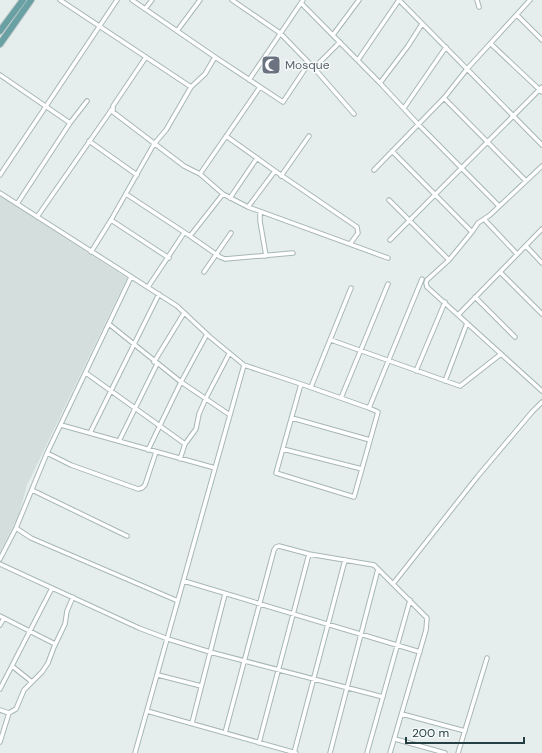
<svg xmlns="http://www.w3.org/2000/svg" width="542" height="753" viewBox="0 0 542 753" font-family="'DM Sans',sans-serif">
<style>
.built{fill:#d3dedd}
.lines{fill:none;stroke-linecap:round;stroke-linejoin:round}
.street-casing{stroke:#a7b6b6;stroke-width:5.5}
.primary-casing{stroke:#c1c9ca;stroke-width:8}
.street{stroke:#fff;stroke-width:3.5}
.primary{stroke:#68a0a4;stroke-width:6}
.labels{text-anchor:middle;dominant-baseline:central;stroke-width:3;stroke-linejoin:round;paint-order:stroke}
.worship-label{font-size:12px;fill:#5b616d;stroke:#f5faf9;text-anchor:start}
</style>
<rect width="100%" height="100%" fill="#e5eeed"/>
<path class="built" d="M0 196 127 278 27 485 18 517 0 552Z"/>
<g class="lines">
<defs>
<path id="street" d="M60 0 191 87
M132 0 215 57 283 102 309 63
M232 0 280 33 314 68 354 114
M399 0 542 145
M477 0 479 7
M301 3 380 83 418 124 499 206
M145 9 152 0
M517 15 542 40
M177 31 200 0
M333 35 359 0
M491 44 542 92
M146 57 113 106V112L184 166 200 174 223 194
M358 60 399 0
M314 68 340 42
M0 75 70 123 17 204
M249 80 303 0
M380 83 408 46 422 24
M444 98 526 181
M404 108 446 47
M70 123 87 101
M226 136 275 171 248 207
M89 141 137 175
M392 151 472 232
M542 166 490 215 478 223 472 232 449 260 427 280 426 283 427 287 542 391
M374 170 444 98 467 69 530 0
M275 171 357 227 358 233 350 244
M200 174 260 87
M0 175 117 0
M281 176 309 136
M0 193 177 306 210 337 244 365 135 753
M126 194 190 236 223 194 248 207 388 258
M230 198 257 158
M389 200 449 260
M260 212V221L266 256
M37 217 112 109
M484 219 517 254
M111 220 169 258
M190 236 220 257 225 259 293 253
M390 240 542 87
M526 246 542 263
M91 252 111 220 154 144 166 130 191 87 205 74 215 57
M204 272 231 233
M500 272 542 314
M148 287 184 233
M475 297 515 337
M458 315 542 229
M109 324 181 382 230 415
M331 340 460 386 501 354
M154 362 184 313
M244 365 301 384 276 473 354 497 378 412 369 408 422 279
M416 371 445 302
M86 373 185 444
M445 381 467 323
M301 384 369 408
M311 387 351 288
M341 398 388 284
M292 418 370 440
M61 425 215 468
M90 433 159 294
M119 441 157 364
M283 449 362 469
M148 450 181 382 207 334
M47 453 71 465 138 489 142 488 145 485 156 452
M180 459 185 444 196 429 199 414 206 398 229 354
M32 490 127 536
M16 528 31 538 178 601
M0 559 16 528 47 453 131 277
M0 564 139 628 168 639 210 652 383 697
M184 581 420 652
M393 584 478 476 532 412 542 402
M0 616 55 644
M0 625 4 618
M12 666 32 682
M158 675 201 686
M0 689 52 588
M0 710 9 713
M147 711 296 753
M402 714 465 731
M192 723 225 594
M225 733 274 550 276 547 279 546 309 554 374 565 427 618 426 630 390 753
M395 739 445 753
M0 742 9 713 16 709 24 690 42 672 48 663 54 647 65 624 67 611 73 597
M259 743 309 554
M294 753 345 560
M330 753 378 569
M367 753 410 600
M458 753 487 658"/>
<path id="primary" d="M0 31 23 0
M0 44 31 0"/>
</defs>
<use href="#street" class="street-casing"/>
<use href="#primary" class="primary-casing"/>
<use href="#street" class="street"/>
<use href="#primary" class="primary"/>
</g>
<defs>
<symbol id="mosque-square" viewBox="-11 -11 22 22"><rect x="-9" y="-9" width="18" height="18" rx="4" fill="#6b7280" stroke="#f5faf9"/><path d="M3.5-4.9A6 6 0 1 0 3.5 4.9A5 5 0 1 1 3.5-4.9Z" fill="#fff"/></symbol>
</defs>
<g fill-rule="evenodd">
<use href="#mosque-square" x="260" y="54" width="22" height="22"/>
</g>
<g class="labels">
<g class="worship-label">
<text x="285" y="65">Mosque</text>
</g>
</g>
<path d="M406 737v6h118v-6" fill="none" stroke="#233f41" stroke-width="2"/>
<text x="412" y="737" font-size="12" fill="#233f41" stroke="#f5faf9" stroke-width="3" paint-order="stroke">200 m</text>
</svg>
